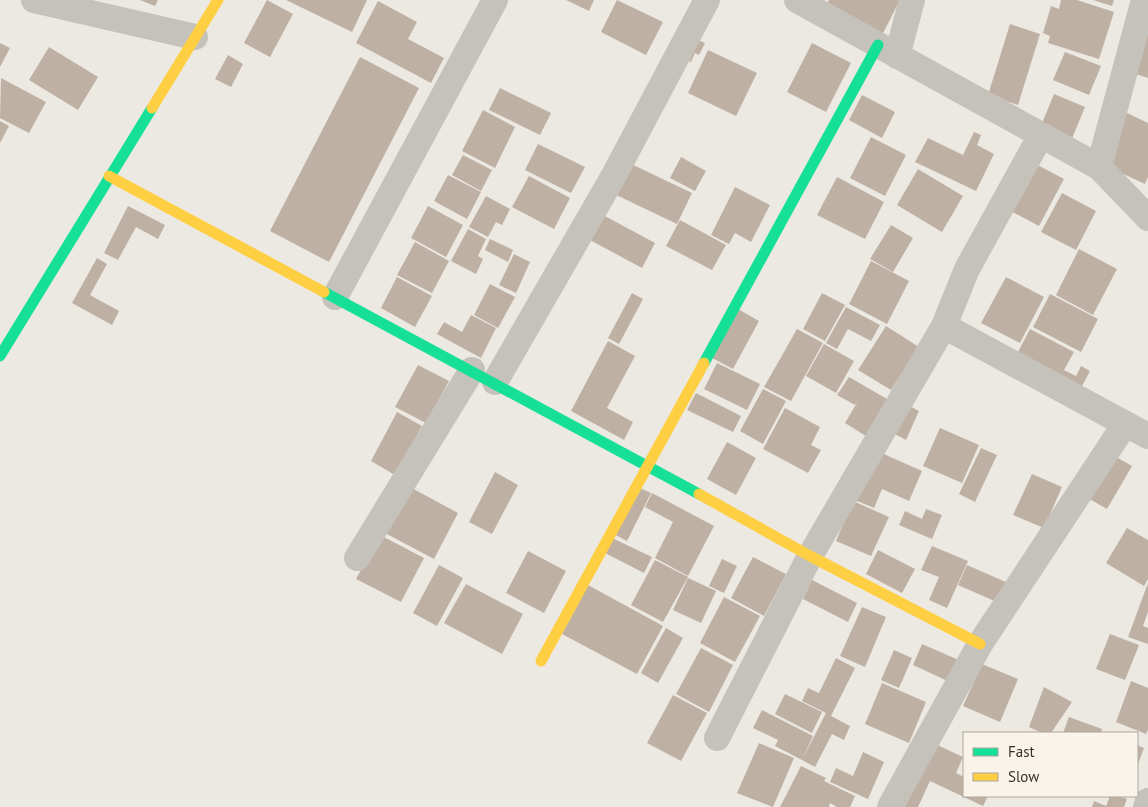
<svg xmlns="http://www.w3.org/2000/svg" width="1148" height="807" viewBox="0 0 1148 807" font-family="'PT Sans',sans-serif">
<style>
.building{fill:#bfb0a4}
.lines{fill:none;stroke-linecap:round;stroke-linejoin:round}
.street{stroke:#c5c1bb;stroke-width:26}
.fast{stroke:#16e098;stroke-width:11}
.slow{stroke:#ffcf43;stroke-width:11}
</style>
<rect width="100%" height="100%" fill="#ece9e2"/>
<path class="building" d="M140 0H158L155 6Z
M267 0 293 14 270 57 244 43Z
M286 0H367L352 32Z
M566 0H594L589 11Z
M617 0 663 22 646 55 601 32Z
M829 0H900L881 37 825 8Z
M1061 0H1077L1114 12 1099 59 1048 43 1050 36 1043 33 1051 6 1059 9Z
M1093 0H1114L1112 6Z
M378 1 417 22 408 39 444 58 431 83 356 43Z
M1010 24 1040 34 1018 105 988 95Z
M1148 29V78L1133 73Z
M690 36 705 43 699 55 695 53 691 62 679 56Z
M0 43 10 48 0 67Z
M812 43 851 63 826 112 787 92Z
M49 47 98 77 78 110 29 80Z
M708 50 757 73 736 116 688 93Z
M1065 52 1101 66 1089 95 1053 80Z
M228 55 243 64 231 87 215 79Z
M360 57 419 88 329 262 270 231Z
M1 78 46 102 29 133 0 118Z
M500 88 551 113 540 135 489 110Z
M1054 94 1085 107 1071 141 1040 128Z
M862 95 895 112 882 138 849 120Z
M483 110 515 127 495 168 462 151Z
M1127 113 1148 123V177L1145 184 1102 164Z
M0 121 9 126 0 143Z
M974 132 981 135 977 145 994 154 976 191 915 162 928 138 963 155Z
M871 137 906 155 885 196 850 178Z
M538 144 585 167 571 193 525 170Z
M463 155 492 170 481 191 452 175Z
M681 157 706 171 695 191 670 178Z
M1030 161 1064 179 1039 226 1005 208Z
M627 162 692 193 677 224 612 193Z
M918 169 963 196 942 232 897 205Z
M448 175 481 192 467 219 434 201Z
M529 176 570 198 554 229 512 207Z
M837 177 884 202 865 239 817 215Z
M735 187 770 205 751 242 735 233 729 244 711 235Z
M1062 193 1096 211 1076 250 1041 232Z
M486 196 510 209 502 225 496 222 488 237 469 227Z
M128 206 165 225 158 239 136 227 118 260 104 253Z
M428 206 463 225 446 257 411 238Z
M603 215 655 243 642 268 590 240Z
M680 220 726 245 712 270 666 246Z
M891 225 913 238 893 272 870 259Z
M468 229 486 239 478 256 483 259 476 274 451 261Z
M490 239 513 250 508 262 485 250Z
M415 242 449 261 432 293 397 275Z
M1079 249 1117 269 1093 315 1056 295Z
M514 254 530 262 516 293 499 285Z
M97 258 107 264 90 295 119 311 112 325 72 303Z
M871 261 909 281 887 324 849 304Z
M397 277 432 296 415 327 381 308Z
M1006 277 1044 297 1020 343 981 323Z
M490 284 515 297 498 328 474 315Z
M632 293 643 299 619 344 608 338Z
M822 293 845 305 825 341 803 329Z
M1050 294 1098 319 1081 352 1033 327Z
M846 307 880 325 871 341 848 329 837 349 826 343Z
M738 309 759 321 733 369 712 358Z
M471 315 496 328 481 358 437 334 444 322 462 332Z
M886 326 919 347 891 390 858 370Z
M797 329 823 343 791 401 764 387Z
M1030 329 1074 352 1064 370 1076 376 1081 366 1090 371 1079 392 1015 358Z
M608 341 635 356 607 408 633 422 624 440 571 411Z
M824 344 854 361 836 393 806 376Z
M717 363 760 384 747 410 704 389Z
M418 365 449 381 426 423 395 407Z
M849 377 887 399 866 436 845 423 858 401 855 405 837 395Z
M763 389 786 401 763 444 740 431Z
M696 393 741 416 733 432 687 410Z
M906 404 919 411 906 440 893 433Z
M785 408 820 427 811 445 821 450 808 473 763 449Z
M397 412 422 426 395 475 371 461Z
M940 428 979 445 962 483 923 466Z
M727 442 756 458 736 495 707 479Z
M981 448 997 455 975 502 959 494Z
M877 451 922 471 909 501 882 489 874 508 855 500Z
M1111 454 1132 466 1107 509 1086 497Z
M495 472 518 485 492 534 469 522Z
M1032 474 1062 487 1044 528 1013 515Z
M408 486 458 513 434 559 383 532Z
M638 487 651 493 627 541 614 534Z
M652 493 714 526 688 576 655 558 673 522 645 507Z
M853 501 889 517 871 556 836 541Z
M926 509 942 515 932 539 899 525 905 511 922 519Z
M1127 528 1148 540V579L1144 586 1106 563Z
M380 535 424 558 401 602 356 579Z
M612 538 652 557 644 573 605 553Z
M932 546 968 561 947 608 929 600 939 577 921 570Z
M878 550 915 569 902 593 866 574Z
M528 551 566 571 544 613 506 593Z
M753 557 786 574 764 616 731 598Z
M722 559 737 566 724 593 709 586Z
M655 560 688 577 663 622 631 605Z
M439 565 463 578 437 626 413 613Z
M967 565 1008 583 999 603 958 585Z
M688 578 716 591 701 623 673 610Z
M812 580 857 603 848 622 803 599Z
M1148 583V612L1143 626 1148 628V644L1128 637Z
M466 584 523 614 502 654 444 623Z
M588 585 663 626 637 674 562 634Z
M724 597 760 616 735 662 700 643Z
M862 607 886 617 865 667 840 656Z
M666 628 683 638 658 683 641 673Z
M1110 634 1139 645 1125 680 1096 669Z
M922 644 961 661 952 683 913 665Z
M701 648 733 665 709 712 676 694Z
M894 650 912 658 899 688 881 680Z
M836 658 855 668 831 716 850 726 844 740 832 734 815 767 802 760 826 713 802 701 808 688 819 693Z
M982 664 1018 679 1000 722 963 706Z
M1131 681 1148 688V730L1146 734 1116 722Z
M882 683 926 702 909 743 865 724Z
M1044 687 1072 702 1051 733H1042L1029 727Z
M785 694 822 712 812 733 775 714Z
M673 695 707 713 681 761 647 743Z
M762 710 813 736 802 760 775 746 778 740 753 728Z
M1069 717 1102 729 1101 733H1063Z
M759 743 794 758 773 807 737 793Z
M933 743 963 757 956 773 964 777V796H988L983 806 930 781 918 807H905Z
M1137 745 1144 748 1137 767Z
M863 752 884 762 868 799 830 782 836 768 853 776Z
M801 766 826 778 824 781 855 796 850 807H837L830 803 829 807H780Z
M1110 796H1118L1127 799 1124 807H1092L1094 801 1106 806Z"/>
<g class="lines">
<path class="street" d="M34 0 195 37
M797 0 1099 167 1148 218
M897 56 912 0
M1099 167 1144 0
M335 297 495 0
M944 326 1148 436
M495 382 613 177 707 0
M357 558 472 370
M717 738 810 556 944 326 967 269 1041 135
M890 807 980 644 1125 424
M1146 807 1148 801"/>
<path class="fast" d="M324 292 699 494
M0 356 152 108
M704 363 878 45"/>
<path class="slow" d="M152 108 218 0
M109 176 324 292
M699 494 810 556 980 644
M541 661 704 363"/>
</g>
<rect x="963" y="732" width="175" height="65" fill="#f9f3e9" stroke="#aba59c"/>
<rect x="973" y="748" width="25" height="8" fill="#16e098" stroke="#aba59c"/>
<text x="1008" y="757" font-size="15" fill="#362f29">Fast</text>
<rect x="973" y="773" width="25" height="8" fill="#ffcf43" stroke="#aba59c"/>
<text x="1008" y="782" font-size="15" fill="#362f29">Slow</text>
</svg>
